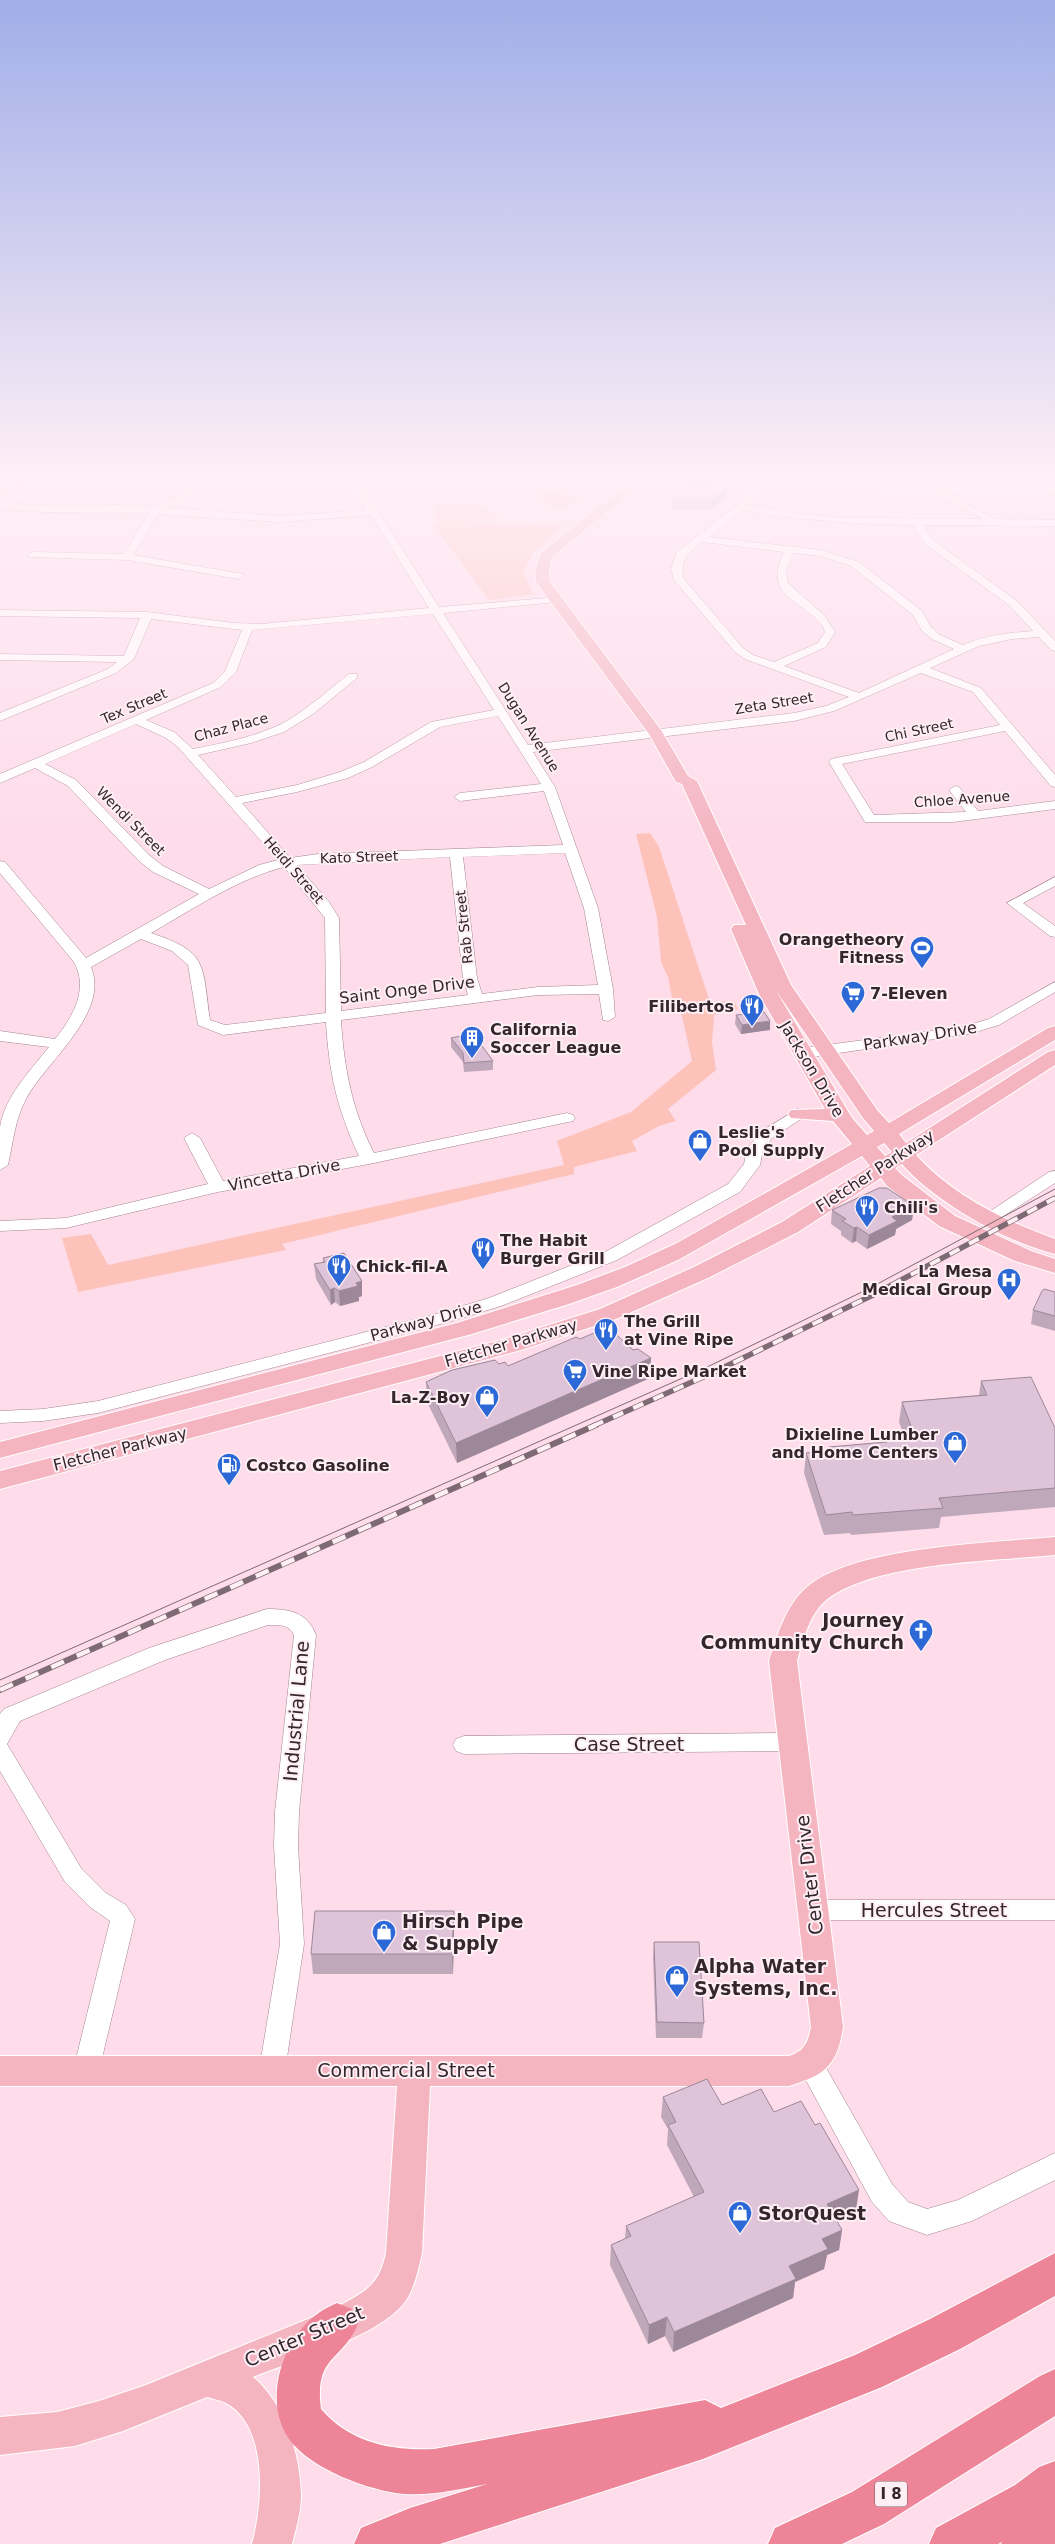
<svg xmlns="http://www.w3.org/2000/svg" width="1055" height="2544" viewBox="0 0 1055 2544" font-family="'DejaVu Sans',sans-serif">
<style>
.green{fill:#fdc3bb}
.lines{fill:none;stroke-linecap:round;stroke-linejoin:round}
.minor-casing{stroke:#a48491;stroke-width:1}
.major-casing{stroke:#fff;stroke-width:2}
.highway-casing{stroke:#fff;stroke-width:2}
.minor{fill:#fff;fill-rule:evenodd}
.major{fill:#f4b5c1;fill-rule:evenodd}
.highway{fill:#ed8497;fill-rule:evenodd}
.tram{stroke:#7e6a72;stroke-width:1}
.rail-far1-casing{stroke:#7e6a72;stroke-width:5.5}
.rail-casing{stroke:#7e6a72;stroke-width:6}
.rail-far1{stroke:#feeff5;stroke-width:4;stroke-dasharray:11;stroke-linecap:butt}
.rail{stroke:#feeff5;stroke-width:4.5;stroke-dasharray:14;stroke-linecap:butt}
.wall{fill:#c0a8bb}
.shaded-wall{fill:#9c8898}
.building{fill:#dfc3d9;stroke:#9c8898}
.labels{text-anchor:middle;dominant-baseline:central;stroke-width:4;stroke-linejoin:round;paint-order:stroke}
.far-street-label{font-size:14px;fill:#33262c;stroke:#feeff5}
.shield{fill:#feeff5;stroke:#706268;stroke-width:1}
.shield-label{font-size:15px;font-weight:bold;fill:#33262c}
.poi-label{font-size:16px;font-weight:bold;fill:#33262c;stroke:#feeff5;text-anchor:start}
.street-label{font-size:16px;fill:#33262c;stroke:#feeff5}
.near-poi-label{font-size:19px;font-weight:bold;fill:#33262c;stroke:#feeff5;text-anchor:start}
.near-street-label{font-size:19px;fill:#33262c;stroke:#feeff5}
</style>
<rect width="100%" height="100%" fill="#fedcea"/>
<path class="green" d="M506 483 550 485 542 490 581 497C577 500 571 505 567 507 558 510 541 505 535 498L541 490Z
M452 503 479 506 494 512 497 519 460 522 566 525 533 553 523 573 534 594 489 600 432 523 442 522 436 519 435 505Z
M650 833 659 847 710 1002 734 1001 738 1009 714 1015 712 1042 716 1070 668 1109 676 1121 659 1126 632 1141 637 1151 574 1167V1174L282 1244 286 1250 78 1292 62 1238 91 1234 108 1265 564 1165 557 1141 631 1112 692 1061 682 1016 673 1003 668 977 661 962 657 917 636 834Z"/>
<g class="lines">
<defs>
<path id="minor" d="M192 483 202 484 185 500 168 508 279 516 367 510 351 483H360L439 607 560 597V601L556 602 443 613 528 745 794 713 826 706 849 697 745 659 735 652 674 580 671 569 677 552 737 505 756 483H766L747 505 799 514 843 518 983 519 933 493H892L828 486 824 483H857L892 487 1055 488V494L947 493 995 519 1055 520V526L923 525 933 540 1017 601 1055 641V651L1051 650 1039 637 1012 639 979 646 930 668 981 688 1055 775V787L1051 786 1005 731 842 764 874 815 966 812 949 790 955 786 959 787 978 811 1055 801V809L953 822H865L829 762 831 759 1000 725 973 692 921 673 834 711 794 721 533 752 555 787 598 908 613 989 615 1017 608 1021 603 1020 599 994 538 995 341 1020C344 1068 352 1110 374 1153L567 1113 573 1115 575 1118 573 1121 369 1164 218 1192 66 1228 0 1231V1221L66 1218 208 1184 184 1138 192 1133 200 1138 223 1181 359 1156C337 1109 329 1073 326 1022L223 1035 198 1025 188 965 172 951 141 939 91 967C110 1014 46 1061 26 1099 15 1119 13 1143 8 1165L0 1170C0 1156 0 1140 0 1127 5 1096 30 1071 49 1047L0 1041V1031L55 1039C73 1017 89 989 74 962L0 873V861L5 862 86 958 199 894 153 872 139 861 68 786 35 768 0 783V774L213 683 225 671 242 630 151 619 134 659 116 673 0 721V713L108 669 117 662 0 660V654L124 656 140 618 0 616V610L147 612 234 623 261 624 429 608 371 515 279 522 158 514 133 555 243 574 244 576 239 579 127 560 29 557V553L33 552 124 554 149 513 43 512 0 508V502L43 506 120 505 155 507 179 496ZM742 510C801 520 853 524 913 525L925 544 1009 605 1033 631C1010 633 985 635 963 645L940 635 931 627 922 611 859 562 821 550 709 537ZM702 542 784 552C763 596 798 597 822 625L825 632 818 643 774 662 753 655 743 648 684 579C679 561 688 553 702 542ZM793 553 820 556 851 566 913 615 922 631 932 639 954 649 859 693 784 666 826 647 835 632 824 615 788 583 786 572ZM433 614 494 710 431 722 364 762 340 772 297 785 236 797 198 755 251 743 284 732 313 714 357 678V674H349C328 690 308 709 285 722 256 737 224 743 193 749L174 732 146 720 221 687 236 672 252 630ZM498 716 541 784 460 793 454 797 460 801 544 791 563 845 318 854 290 858 242 803 297 792 348 778 372 767 440 727ZM136 724 166 738 178 747 278 860 259 865 209 889 163 866 149 855 76 780 45 764ZM565 853 584 908 598 985 538 987 482 994 477 978 463 857ZM450 857 463 978 468 995 341 1011 339 918 329 902 297 865ZM284 867 325 918 326 1013 225 1025 210 1020C202 965 209 952 151 933 193 909 237 879 284 867Z
M1055 877V886L1023 903 1055 926V937L1050 936 1007 903Z
M1055 982V992L999 1025 969 1034 804 1058 796 1053 804 1048 962 1027 989 1019Z
M798 1109 806 1114 804 1117 772 1138 763 1150 760 1165 740 1192 617 1260 501 1306 448 1322 98 1413 43 1421 0 1423V1411L43 1409 98 1401 436 1314 489 1298 605 1252 728 1184 744 1164 747 1149 760 1132Z
M1055 1171V1183L994 1222H982L980 1218 1049 1172Z
M267 1609C290 1609 307 1612 316 1635L299 1812 298 1846 304 1944 285 2071 281 2079 272 2083 263 2079 259 2071 280 1944 274 1846 275 1812 294 1635C289 1624 279 1625 268 1625L165 1660 20 1721 7 1744 81 1868 106 1893 126 1905 135 1919 99 2071 95 2079 86 2083 77 2079 73 2071 110 1921 90 1907 65 1882 0 1771V1714L4 1709 149 1648Z
M794 1733 802 1736 805 1742 802 1748 794 1751 464 1754 456 1751 453 1745 456 1739 464 1736Z
M813 1900H1055V1920H813L805 1917 801 1910 805 1903Z
M811 2053 820 2057 892 2184 908 2202 927 2209 958 2200 1055 2153V2180L972 2221 927 2235 889 2221 872 2202 802 2073 798 2065 802 2057Z"/>
<path id="major" d="M17 483H35L0 498V490Z
M628 483H642L552 557 549 571 550 582 661 730 688 776 697 781 791 985 877 1110 889 1123 1048 1028 1055 1026V1040L899 1134 906 1143 1048 1052 1055 1050V1065L916 1155C952 1195 1005 1221 1055 1239V1254C1006 1242 935 1202 902 1164L895 1168 903 1176 955 1216 1031 1251 1055 1259V1273L1015 1261 939 1226 887 1186 881 1178 798 1232 710 1277 616 1319 521 1350 0 1489V1471L505 1339 600 1309 694 1267 782 1222 870 1166 862 1156 678 1260 617 1287 569 1304 472 1334 0 1458V1442L457 1323 577 1285 625 1267 677 1243 852 1144 833 1121 791 1118 788 1114 791 1110 825 1109 759 994 731 929 734 925H746L682 784 676 782 649 734 536 582 535 571 541 553ZM775 989 863 1118 874 1131 867 1135 852 1118ZM884 1143 892 1152 885 1156 877 1147Z
M1055 1537V1555C994 1561 874 1562 826 1600 809 1615 803 1640 797 1661L843 2027C837 2066 825 2075 789 2086H430L422 2253C418 2270 414 2290 404 2303 376 2338 294 2360 253 2377 285 2404 300 2454 301 2495 301 2512 296 2528 292 2544H252C263 2505 269 2426 226 2403 220 2400 213 2399 207 2397L123 2431 75 2446 0 2455V2417L57 2412 99 2401 146 2385 335 2308C364 2292 379 2287 386 2253L397 2086H0V2056H789C805 2051 808 2042 811 2027L769 1661C777 1636 786 1605 807 1587 855 1546 992 1543 1055 1537Z"/>
<path id="highway" d="M1055 2253V2296L960 2349 882 2387 703 2459 440 2544H354L361 2528 410 2508 487 2484C460 2489 432 2496 404 2494 370 2491 310 2469 289 2439 273 2416 274 2385 284 2359 295 2333 310 2314 337 2303L352 2309 358 2324C342 2362 314 2355 321 2409 350 2443 392 2451 434 2449L705 2400 721 2408 855 2355 930 2319Z
M1055 2369V2416L884 2524 842 2544H768L775 2528 852 2492 1040 2376Z
M1055 2461V2544H1001L1002 2542 998 2544H929L936 2528 1015 2485 1039 2467Z"/>
</defs>
<use href="#minor" class="minor-casing"/>
<use href="#major" class="major-casing"/>
<use href="#highway" class="highway-casing"/>
<use href="#minor" class="minor"/>
<use href="#major" class="major"/>
<use href="#highway" class="highway"/>
<path class="tram" d="M0 1680 703 1369 866 1290 1055 1189"/>
<defs>
<path id="rail-far1" d="M593 1426 710 1374 873 1295 1055 1198"/>
<path id="rail" d="M0 1690 596 1425"/>
</defs>
<use href="#rail-far1" class="rail-far1-casing"/>
<use href="#rail" class="rail-casing"/>
<use href="#rail-far1" class="rail-far1"/>
<use href="#rail" class="rail"/>
</g>
<path class="wall" d="M727 487 726 497 711 510 672 509V499Z
M736 1015 770 1030 741 1034 735 1024Z
M451 1038 493 1061V1070L464 1072 463 1062 451 1047Z
M914 1206 912 1220 896 1229 895 1235 867 1249 856 1241 852 1243 841 1235V1231L831 1224 832 1210Z
M323 1258 362 1281V1296L359 1297V1301L340 1306 335 1302 331 1305 316 1279 314 1264 323 1262Z
M1055 1292V1331L1031 1324 1033 1310Z
M580 1339 633 1350 651 1358 650 1378 457 1463 427 1402 426 1382 499 1364 508 1366Z
M981 1381 1055 1428V1507L941 1517 939 1528 851 1535 850 1533 824 1535 804 1473 806 1453 829 1451V1447L885 1442 886 1439 905 1438 899 1422 902 1402 979 1395Z
M454 1911V1931L453 1974H313L311 1954Z
M654 1942 704 2023 702 2038H656L653 1957Z
M663 2097 774 2112 856 2210 835 2218 842 2230 839 2250 827 2255 824 2269 795 2282 793 2298 673 2352 665 2336 648 2344 610 2265 611 2245 625 2239 626 2226 694 2197 667 2145 668 2129 661 2117Z"/>
<path class="shaded-wall" d="M727 487 726 497 711 510V500Z
M770 1021V1030L741 1034 742 1025Z
M914 1206 912 1220 896 1229 895 1235 867 1249 869 1235 892 1217Z
M857 1227 856 1241 852 1243 854 1228Z
M362 1281V1296L359 1297V1301L340 1306 339 1291 356 1283Z
M334 1288 335 1302 331 1305 330 1290Z
M651 1358 650 1378 457 1463 456 1443Z
M454 1911V1931L453 1974 452 1954Z
M859 2190 856 2210 824 2223 827 2204Z
M842 2230 839 2250 827 2255 824 2269 795 2282 793 2298 673 2352 674 2332 789 2266 822 2239Z
M667 2317 665 2336 648 2344 649 2325Z"/>
<path class="building" d="M688 483H701L727 487 711 500 672 499Z
M764 1012 770 1021 742 1025 736 1015Z
M465 1035 474 1044 482 1046 493 1061 464 1063 463 1053 451 1038Z
M879 1188H887L914 1206 892 1217 897 1221 869 1235 857 1227 854 1228 842 1221 846 1219 832 1210Z
M344 1253 362 1281 356 1283 358 1286 339 1291 334 1288 330 1290 314 1264 325 1262 323 1258Z
M1044 1289 1055 1292V1316L1033 1310 1042 1291Z
M608 1327 633 1350 638 1349 651 1358 456 1443 426 1382 452 1370 495 1360 499 1364 505 1362 508 1366 576 1337 580 1339Z
M1031 1377 1055 1428V1488L939 1498 943 1508 853 1515 852 1512 826 1515 806 1453 830 1451 829 1447 887 1442 886 1439 915 1437 902 1402 987 1395 981 1381Z
M315 1911H454L452 1954H311Z
M654 1942H699L704 2023 657 2022Z
M707 2079 722 2105 761 2089 774 2112 801 2101 815 2125 820 2123 859 2190 827 2204 842 2230 822 2239 828 2249 789 2266 796 2279 674 2332 667 2317 649 2325 611 2245 631 2236 626 2226 704 2192 668 2125 676 2122 663 2097Z"/>
<linearGradient id="sky" x2="0" y2="1"><stop stop-color="#a0aee8"/><stop offset="0.57" stop-color="#ffeff6"/><stop offset="1" stop-color="#ffeff6" stop-opacity="0"/></linearGradient>
<rect width="1055" height="840" fill="url(#sky)"/>
<defs>
<symbol id="stadium-pin" viewBox="-11 -11 22 30"><path d="M0 17L-7.5 6A9.5 9.5 0 1 1 7.5 6Z" fill="#2c69d6" stroke="#feeff5"/><path d="M0-5a6.5 5 0 1 0 0 10a6.5 5 0 1 0 0-10ZM-3.5-1.8h7v3.6h-7Z" fill="#fff"/></symbol>
<symbol id="supermarket-pin" viewBox="-11 -11 22 30"><path d="M0 17L-7.5 6A9.5 9.5 0 1 1 7.5 6Z" fill="#2c69d6" stroke="#feeff5"/><path d="M-6-5.5h2.5l.6 2H6L4.5 2H-2.5L-4.4-4H-6ZM-1.5 3.2a1.3 1.3 0 1 0 .1 0ZM3 3.2a1.3 1.3 0 1 0 .1 0Z" fill="#fff"/></symbol>
<symbol id="restaurant-pin" viewBox="-11 -11 22 30"><path d="M0 17L-7.5 6A9.5 9.5 0 1 1 7.5 6Z" fill="#2c69d6" stroke="#feeff5"/><path d="M-5-6h1v4h1v-4h1v4h1v-4h1v5L-1.5 .5V6h-2V.5L-5-1ZM5-6V6H3V1.5H1.5Q1.5-4 5-6Z" fill="#fff"/></symbol>
<symbol id="building-pin" viewBox="-11 -11 22 30"><path d="M0 17L-7.5 6A9.5 9.5 0 1 1 7.5 6Z" fill="#2c69d6" stroke="#feeff5"/><path d="M-4-6H4V6H1V3H-1V6H-4ZM-2.5-4.3h1.7v1.8h-1.7ZM.8-4.3h1.7v1.8H.8ZM-2.5-1h1.7V.8h-1.7ZM.8-1h1.7V.8H.8Z" fill="#fff"/></symbol>
<symbol id="shop-pin" viewBox="-11 -11 22 30"><path d="M0 17L-7.5 6A9.5 9.5 0 1 1 7.5 6Z" fill="#2c69d6" stroke="#feeff5"/><path d="M-5-2.5h2.3a2.7 3.5 0 0 1 5.4 0H5L5.5 6h-11ZM-1.5-2.5h3a1.5 2.3 0 0 0-3 0Z" fill="#fff"/></symbol>
<symbol id="hospital-pin" viewBox="-11 -11 22 30"><path d="M0 17L-7.5 6A9.5 9.5 0 1 1 7.5 6Z" fill="#2c69d6" stroke="#feeff5"/><path d="M-5-5h3v3.5h4V-5h3V5h-3V1.5h-4V5h-3Z" fill="#fff"/></symbol>
<symbol id="fuel-pin" viewBox="-11 -11 22 30"><path d="M0 17L-7.5 6A9.5 9.5 0 1 1 7.5 6Z" fill="#2c69d6" stroke="#feeff5"/><path d="M-5.5-6h7V0h2V4h1.3V-2.5L3-4.5l.8-.8L6-3V5H2.5V1h-1V6h-7ZM-4.2-4.7v3.2H.2V-4.7Z" fill="#fff"/></symbol>
<symbol id="church-pin" viewBox="-11 -11 22 30"><path d="M0 17L-7.5 6A9.5 9.5 0 1 1 7.5 6Z" fill="#2c69d6" stroke="#feeff5"/><path d="M-1.2-6h2.4v3.5h3.3v2.4h-3.3V6h-2.4V-.1h-3.3v-2.4h3.3Z" fill="#fff"/></symbol>
</defs>
<g fill-rule="evenodd">
<use href="#stadium-pin" x="908" y="934" width="28" height="38"/>
<use href="#supermarket-pin" x="839" y="979" width="28" height="38"/>
<use href="#restaurant-pin" x="738" y="992" width="28" height="38"/>
<use href="#building-pin" x="458" y="1024" width="28" height="38"/>
<use href="#shop-pin" x="686" y="1127" width="28" height="38"/>
<use href="#restaurant-pin" x="853" y="1193" width="28" height="38"/>
<use href="#restaurant-pin" x="469" y="1235" width="28" height="38"/>
<use href="#restaurant-pin" x="325" y="1252" width="28" height="38"/>
<use href="#hospital-pin" x="995" y="1266" width="28" height="38"/>
<use href="#restaurant-pin" x="592" y="1316" width="28" height="38"/>
<use href="#supermarket-pin" x="561" y="1357" width="28" height="38"/>
<use href="#shop-pin" x="473" y="1383" width="28" height="38"/>
<use href="#shop-pin" x="941" y="1429" width="28" height="38"/>
<use href="#fuel-pin" x="215" y="1451" width="28" height="38"/>
<use href="#church-pin" x="907" y="1617" width="28" height="38"/>
<use href="#shop-pin" x="370" y="1918" width="28" height="38"/>
<use href="#shop-pin" x="663" y="1963" width="28" height="38"/>
<use href="#shop-pin" x="726" y="2199" width="28" height="38"/>
</g>
<g class="labels">
<g class="far-street-label">
<text transform="translate(774 703) rotate(-9)">Zeta Street</text>
<text transform="translate(134 706) rotate(-23)">Tex Street</text>
<text transform="translate(231 727) rotate(-15)">Chaz Place</text>
<text transform="translate(529 727) rotate(58)">Dugan Avenue</text>
<text transform="translate(919 730) rotate(-12)">Chi Street</text>
<text transform="translate(962 799) rotate(-4)">Chloe Avenue</text>
<text transform="translate(131 821) rotate(45)">Wendi Street</text>
<text transform="translate(359 857) rotate(-2)">Kato Street</text>
<text transform="translate(294 870) rotate(49)">Heidi Street</text>
<text transform="translate(464 927) rotate(-96)">Rab Street</text>
</g>
<rect class="shield" x="875" y="2481.5" width="32" height="25" rx="4"/>
<g class="shield-label">
<text x="891" y="2494">I 8</text>
</g>
<g class="poi-label">
<text x="904" y="939" text-anchor="end">Orangetheory<tspan x="904" dy="18">Fitness</tspan></text>
<text x="870" y="993">7-Eleven</text>
<text x="734" y="1006" text-anchor="end">Filibertos</text>
<text x="490" y="1029">California<tspan x="490" dy="18">Soccer League</tspan></text>
<text x="718" y="1132">Leslie's<tspan x="718" dy="18">Pool Supply</tspan></text>
<text x="884" y="1207">Chili's</text>
<text x="500" y="1240">The Habit<tspan x="500" dy="18">Burger Grill</tspan></text>
<text x="356" y="1266">Chick-fil-A</text>
<text x="992" y="1271" text-anchor="end">La Mesa<tspan x="992" dy="18">Medical Group</tspan></text>
<text x="624" y="1321">The Grill<tspan x="624" dy="18">at Vine Ripe</tspan></text>
<text x="592" y="1371">Vine Ripe Market</text>
<text x="470" y="1397" text-anchor="end">La-Z-Boy</text>
<text x="938" y="1434" text-anchor="end">Dixieline Lumber<tspan x="938" dy="18">and Home Centers</tspan></text>
<text x="246" y="1465">Costco Gasoline</text>
</g>
<g class="street-label">
<text transform="translate(407 990) rotate(-7)">Saint Onge Drive</text>
<text transform="translate(920 1036) rotate(-9)">Parkway Drive</text>
<text transform="translate(812 1069) rotate(59)">Jackson Drive</text>
<text transform="translate(875 1171) rotate(-33)">Fletcher Parkway</text>
<text transform="translate(284 1175) rotate(-11)">Vincetta Drive</text>
<text transform="translate(426 1321) rotate(-15)">Parkway Drive</text>
<text transform="translate(511 1343) rotate(-16)">Fletcher Parkway</text>
<text transform="translate(120 1449) rotate(-14)">Fletcher Parkway</text>
</g>
<g class="near-poi-label">
<text x="904" y="1620" text-anchor="end">Journey<tspan x="904" dy="22">Community Church</tspan></text>
<text x="402" y="1921">Hirsch Pipe<tspan x="402" dy="22">&amp; Supply</tspan></text>
<text x="694" y="1966">Alpha Water<tspan x="694" dy="22">Systems, Inc.</tspan></text>
<text x="758" y="2213">StorQuest</text>
</g>
<g class="near-street-label">
<text transform="translate(296 1711) rotate(-85)">Industrial Lane</text>
<text x="629" y="1744">Case Street</text>
<text transform="translate(809 1875) rotate(-97)">Center Drive</text>
<text x="934" y="1910">Hercules Street</text>
<text x="406" y="2070">Commercial Street</text>
<text transform="translate(304 2336) rotate(-23)">Center Street</text>
</g>
</g>
</svg>
